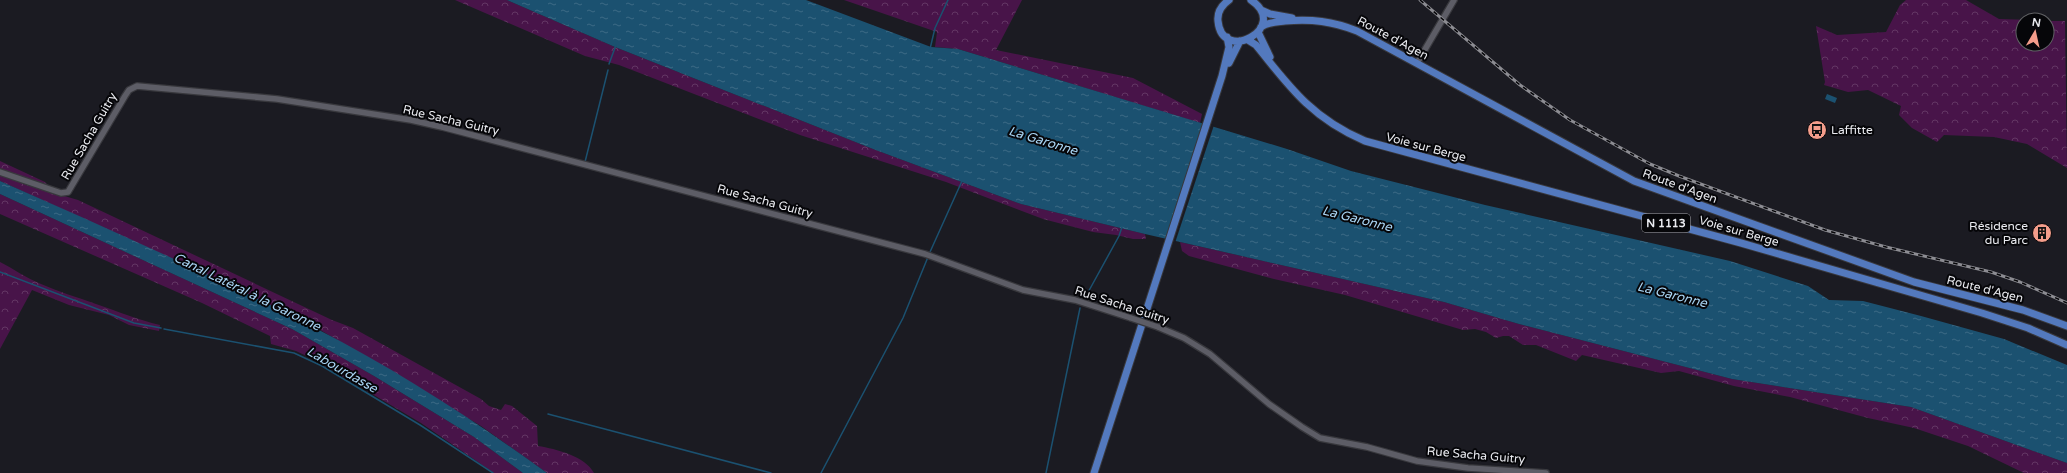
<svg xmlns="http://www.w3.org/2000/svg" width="2067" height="473" viewBox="0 0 2067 473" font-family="'Varela Round',sans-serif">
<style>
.forest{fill:url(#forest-crowns)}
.water{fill:url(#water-ripples)}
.pier{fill:#1b1b22}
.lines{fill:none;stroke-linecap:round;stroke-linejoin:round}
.stream{stroke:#1b5170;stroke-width:1.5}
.minor-casing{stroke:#38383d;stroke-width:8}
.major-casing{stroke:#38383d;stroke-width:9}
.minor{stroke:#5d5d66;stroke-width:5.5}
.major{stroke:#5379be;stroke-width:7}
.rail-casing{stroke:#8c8c92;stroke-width:3}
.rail{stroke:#060609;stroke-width:1.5;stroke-dasharray:4.5;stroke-linecap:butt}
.minor-bridge-casing{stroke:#38383d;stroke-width:8;stroke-linecap:butt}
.minor-bridge{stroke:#5d5d66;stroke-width:5.5}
.labels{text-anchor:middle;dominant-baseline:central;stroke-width:4;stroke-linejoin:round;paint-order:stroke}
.shield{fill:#060609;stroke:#a6a6ab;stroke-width:1}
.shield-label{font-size:11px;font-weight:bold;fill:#eaebf0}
.street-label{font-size:12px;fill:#eaebf0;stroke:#060609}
.poi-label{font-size:12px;fill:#eaebf0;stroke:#060609;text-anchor:start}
.water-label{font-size:13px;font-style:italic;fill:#a8d4f3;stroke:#060609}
</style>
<defs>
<pattern id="forest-crowns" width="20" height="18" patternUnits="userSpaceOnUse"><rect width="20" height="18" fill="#481449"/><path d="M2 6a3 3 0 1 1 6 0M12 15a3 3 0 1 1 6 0" fill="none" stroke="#633664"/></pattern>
<pattern id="water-ripples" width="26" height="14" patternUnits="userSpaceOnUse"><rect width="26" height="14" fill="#1b5170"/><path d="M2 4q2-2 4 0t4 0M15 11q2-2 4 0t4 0" fill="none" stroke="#3c6a85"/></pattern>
</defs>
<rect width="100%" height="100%" fill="#1b1b22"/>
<path class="forest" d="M455 0H507L615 47 873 149 1021 204 1145 234 1146 239H1133L1116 235 1093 232 1043 219 946 182 800 135 619 65 585 56Z
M844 0H1022L996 50 1133 78 1202 114 1200 123 958 49 935 47 937 32Z
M1906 0H1966L1999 19 2032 20H2023V44H2047V21H2065L2067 168 2027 144 1994 137 1944 135 1937 142 1912 128 1899 115 1901 106 1868 90 1848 92 1824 85 1825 82 1816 26 1837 35 1886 32 1900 5Z
M0 161 45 182 54 193 78 200 332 320 353 328 481 399 489 406 501 410 505 404 512 406 537 426 538 446C556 449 585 456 594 473H547L481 426 317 328 208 275 0 181Z
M0 194 292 329 374 376 474 437 523 473H494L421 423 315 360 296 351 271 344 270 336 202 303 0 214Z
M1180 242 1444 302 1519 324 1732 379 1911 407 2067 463V473H2024L1968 446 1914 428 1868 418 1790 397 1734 386 1679 371 1661 373 1582 355 1576 361 1536 345H1523L1509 336H1503L1496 338 1486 332 1475 329 1463 330 1345 295 1274 279 1189 256 1182 251Z
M0 262C14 269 26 278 41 284 59 292 77 297 96 304 117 311 138 320 160 325L159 331 129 325 109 315 69 305 32 290 0 349Z"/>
<path class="water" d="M507 0H806L931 47 958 49 1287 149 1351 171 1485 205 1730 261 1808 286 1829 300 1863 301 1921 316 2004 339 2067 365V463L1911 407 1732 379 1519 324 1444 302 1145 234 1021 204 873 149 615 47Z
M1827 94 1837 98 1835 103 1825 99Z
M0 181C106 228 214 275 317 329 397 370 474 420 547 473H523L474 437 374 376 292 329 0 194Z"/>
<path class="pier" d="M1204 122 1214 125 1175 243 1165 241Z"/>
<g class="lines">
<path class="stream" d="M930 49 935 28 948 0
M609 64 616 45
M585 162 608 70
M930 252 962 181
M0 272 134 323 161 328
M1086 296 1119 236 1122 227
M164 329 294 353 322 366 420 425 493 473
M548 414 771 473
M821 473 903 318 928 257
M1046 473 1080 308"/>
<defs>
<path id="minor" d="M1417 63 1454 0
M0 172 61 193 68 192 125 96 129 90 137 86 277 99 411 120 442 127 925 254 1023 290 1075 300 1131 318
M1158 327 1184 338 1210 354 1269 404 1302 427 1320 438 1367 447 1417 461 1468 468 1546 473"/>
<path id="major" d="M1229 0C1222 5 1217 12 1218 21 1222 65 1291 27 1251 0
M1261 10 1270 14 1292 18
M1261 27C1268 22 1277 22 1285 21 1312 19 1332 21 1357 31L1634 181 1914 282 2023 310 2067 326
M1258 32 1270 57
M1248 40 1256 45C1290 88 1313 119 1365 141L1741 243 1982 313 2028 328 2067 345
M1229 63 1240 41
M1094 473 1222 76 1229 47 1227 37"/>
</defs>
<use href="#minor" class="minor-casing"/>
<use href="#major" class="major-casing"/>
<use href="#minor" class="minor"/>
<use href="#major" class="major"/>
<defs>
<path id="rail" d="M1420 0 1520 85 1570 120 1650 164 1679 176 1825 230 1886 247 1991 272 2020 282 2067 303"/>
</defs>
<use href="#rail" class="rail-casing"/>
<use href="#rail" class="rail"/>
<defs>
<path id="minor-bridge" d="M1131 318 1158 327"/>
</defs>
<use href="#minor-bridge" class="minor-bridge-casing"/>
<use href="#minor-bridge" class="minor-bridge"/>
</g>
<defs>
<symbol id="bus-disc" viewBox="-11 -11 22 22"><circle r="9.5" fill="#f49d8b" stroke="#060609"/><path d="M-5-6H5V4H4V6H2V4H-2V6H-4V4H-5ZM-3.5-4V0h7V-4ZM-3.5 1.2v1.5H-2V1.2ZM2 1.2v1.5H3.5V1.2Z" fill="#111"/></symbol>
<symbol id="building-disc" viewBox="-11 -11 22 22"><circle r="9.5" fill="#f49d8b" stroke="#060609"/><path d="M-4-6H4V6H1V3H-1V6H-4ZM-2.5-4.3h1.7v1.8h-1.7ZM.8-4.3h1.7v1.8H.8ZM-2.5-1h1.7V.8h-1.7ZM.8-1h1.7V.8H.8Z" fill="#111"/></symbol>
</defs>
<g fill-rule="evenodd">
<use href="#bus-disc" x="1806" y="119" width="22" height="22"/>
<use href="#building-disc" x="2031" y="222" width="22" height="22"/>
</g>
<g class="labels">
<rect class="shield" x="1642" y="214" width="48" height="18" rx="3"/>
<g class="shield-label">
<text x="1666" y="223">N 1113</text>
</g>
<g class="street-label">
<text transform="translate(1393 38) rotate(28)">Route d'Agen</text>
<text transform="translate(451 120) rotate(13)">Rue Sacha Guitry</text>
<text transform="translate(89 136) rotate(-60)">Rue Sacha Guitry</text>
<text transform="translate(1426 147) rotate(15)">Voie sur Berge</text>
<text transform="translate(1680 186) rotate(20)">Route d'Agen</text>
<text transform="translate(765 201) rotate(15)">Rue Sacha Guitry</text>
<text transform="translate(1739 231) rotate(16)">Voie sur Berge</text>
<text transform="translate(1985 289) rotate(14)">Route d'Agen</text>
<text transform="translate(1122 305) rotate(18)">Rue Sacha Guitry</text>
<text transform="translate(1476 455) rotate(5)">Rue Sacha Guitry</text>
</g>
<g class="poi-label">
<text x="1831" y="130">Laffitte</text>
<text x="2028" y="226" text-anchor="end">Résidence<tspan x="2028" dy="14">du Parc</tspan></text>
</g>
<g class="water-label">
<text transform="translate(1043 141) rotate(17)">La Garonne</text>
<text transform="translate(1357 219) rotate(14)">La Garonne</text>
<text transform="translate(247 292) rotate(26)">Canal Latéral à la Garonne</text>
<text transform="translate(1672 295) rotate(14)">La Garonne</text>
<text transform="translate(342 370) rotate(30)">Labourdasse</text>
</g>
</g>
<g transform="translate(2035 32) rotate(9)"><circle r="19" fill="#060609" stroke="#616265"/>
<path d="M0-3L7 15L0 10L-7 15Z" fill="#f49d8b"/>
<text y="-6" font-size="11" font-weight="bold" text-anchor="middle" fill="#eaebf0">N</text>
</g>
</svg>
